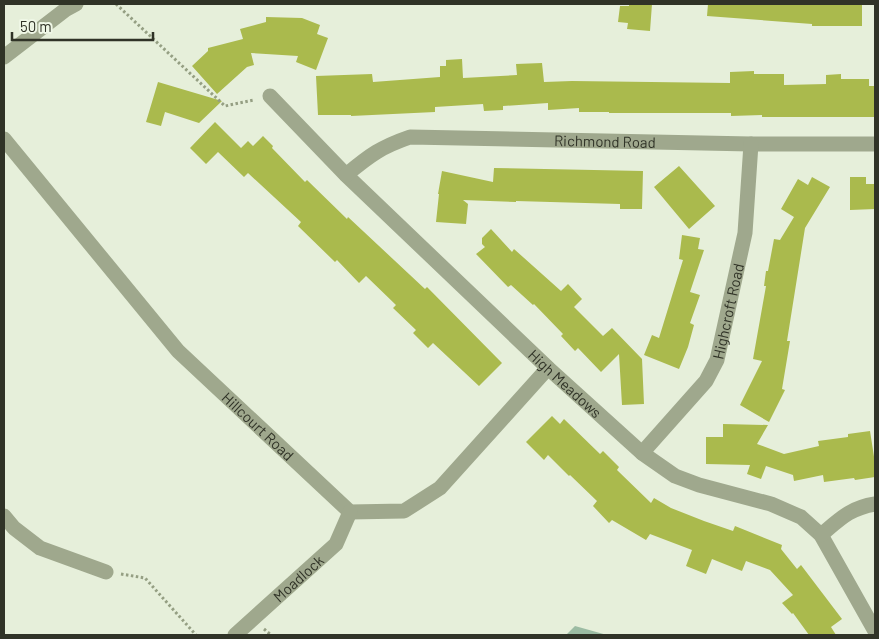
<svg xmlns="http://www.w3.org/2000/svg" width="879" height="639" viewBox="0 0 879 639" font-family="Barlow,sans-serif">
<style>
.green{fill:#9cbca3}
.building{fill:#aaba4d}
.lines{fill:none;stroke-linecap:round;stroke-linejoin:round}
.path{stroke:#959f83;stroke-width:3;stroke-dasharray:2.5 2.5;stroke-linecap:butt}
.minor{stroke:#9fa88d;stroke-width:15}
.labels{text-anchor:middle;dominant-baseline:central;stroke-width:5;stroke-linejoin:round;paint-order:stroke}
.street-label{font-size:15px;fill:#303327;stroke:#eff7e6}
</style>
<rect width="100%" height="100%" fill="#e6efda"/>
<path class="green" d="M575 626 607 635H566Z"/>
<path class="building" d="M629 4H652L650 31 627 29 628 23 618 22 620 6H629Z
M708 4H862V26H812V24L707 16Z
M266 17 302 18 320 25 317 34 328 38 316 70 296 62 298 56 251 53 254 65 247 67 217 94 192 66 208 51V48L243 39 240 29 266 22Z
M462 59 463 78 517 75 516 64 542 63 544 82 572 81 730 83V72L754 71V74H784V85L826 84V75L841 74V79H869V86H875V117H762V115L731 116V113H609V112H579V108L548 110V103L503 106V110L484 111 483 104 435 107V112L351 116V115H318L316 76 372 74 373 82 440 77V66H446V60Z
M158 82 222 101 199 123 165 112 161 126 146 122Z
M215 122 241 148 248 141 253 146 263 136 273 146 272 148 305 182 307 180 347 219 348 217 425 289 427 287 502 363 479 386 433 343 428 348 413 333 416 330 393 308 396 305 366 276 359 283 337 260 335 262 298 226 301 222 248 173 244 177 218 152 206 164 190 148Z
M679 166 715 206 689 229 654 187Z
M494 168 643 171 642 209H620V204L516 201V202L463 200 468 204 466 224 436 222 439 194H438L442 171 493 182Z
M812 177 830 187 805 228 787 341H790L782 389 785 390 769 422 740 405 762 361 753 359 766 286H764L766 271H768L774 239 780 240 794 217 781 209 798 179 808 185Z
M850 177H866V184H875V209L850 210Z
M491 229 512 252 514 249 561 291 568 284 582 299 574 307 603 336 612 328 642 359 644 404 622 405 619 354 601 372 578 348 575 351 561 336 563 334 534 304 533 305 511 285 508 287 476 254 485 247 482 244V238Z
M682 235 700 238 698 249 704 250 690 292 700 295 690 323 694 325 688 347 679 369 644 355 652 335 659 338 683 260 679 259Z
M552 416 560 424 564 419 600 454 603 451 619 467 617 470 651 503 654 498 671 508 704 521 733 531 735 526 782 545 781 549 797 569 801 565 842 619 831 627 836 635H809L793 613 792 614 782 603 793 595 770 570 746 561 742 571 712 559 706 574 686 566 692 550 650 534 646 540 612 520 609 523 593 506 597 501 570 475 569 476 548 455 544 460 526 442Z
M723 424 768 425 757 444 784 454 819 446 818 441 848 437V434L870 431 875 463V477L855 480 854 478 824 482 823 475 794 481 793 475 766 466 761 479 747 474 750 465 706 464V437H723Z"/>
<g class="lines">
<path class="path" d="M116 4 225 106 254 100
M121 574 145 578 196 635
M264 629 271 635"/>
<g class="minor">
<path d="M4 57 65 10 76 4"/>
<path id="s1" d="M270 96 346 175 548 368 642 453 675 476 699 485 771 504 801 517 821 535 875 631"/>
<path id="s2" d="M4 139 178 351 350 512 404 511 440 488 548 368"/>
<path id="s3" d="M346 175C370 155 381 147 410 137L751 144H875"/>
<path id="s4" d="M642 453 706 381 717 360 745 233 751 144"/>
<path d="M4 516 14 528 40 548 106 572"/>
<path d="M821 535C840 519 850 508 875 504"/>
<path id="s5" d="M235 635 336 544 350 512"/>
</g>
</g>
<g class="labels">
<g class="street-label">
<text stroke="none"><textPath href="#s3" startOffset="270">Richmond Road</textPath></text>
<text stroke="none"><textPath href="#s4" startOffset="170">Highcroft Road</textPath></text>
<text stroke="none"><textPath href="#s1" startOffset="412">High Meadows</textPath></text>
<text stroke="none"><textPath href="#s2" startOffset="384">Hillcourt Road</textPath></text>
<text stroke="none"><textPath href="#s5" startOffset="85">Moadlock</textPath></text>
</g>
</g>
<rect width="879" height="639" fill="none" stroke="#303327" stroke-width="10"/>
<path d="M12 32v8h141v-8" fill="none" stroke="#303327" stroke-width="2.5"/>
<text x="20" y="32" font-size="15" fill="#303327" stroke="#eff7e6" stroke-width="4" paint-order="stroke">50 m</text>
</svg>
